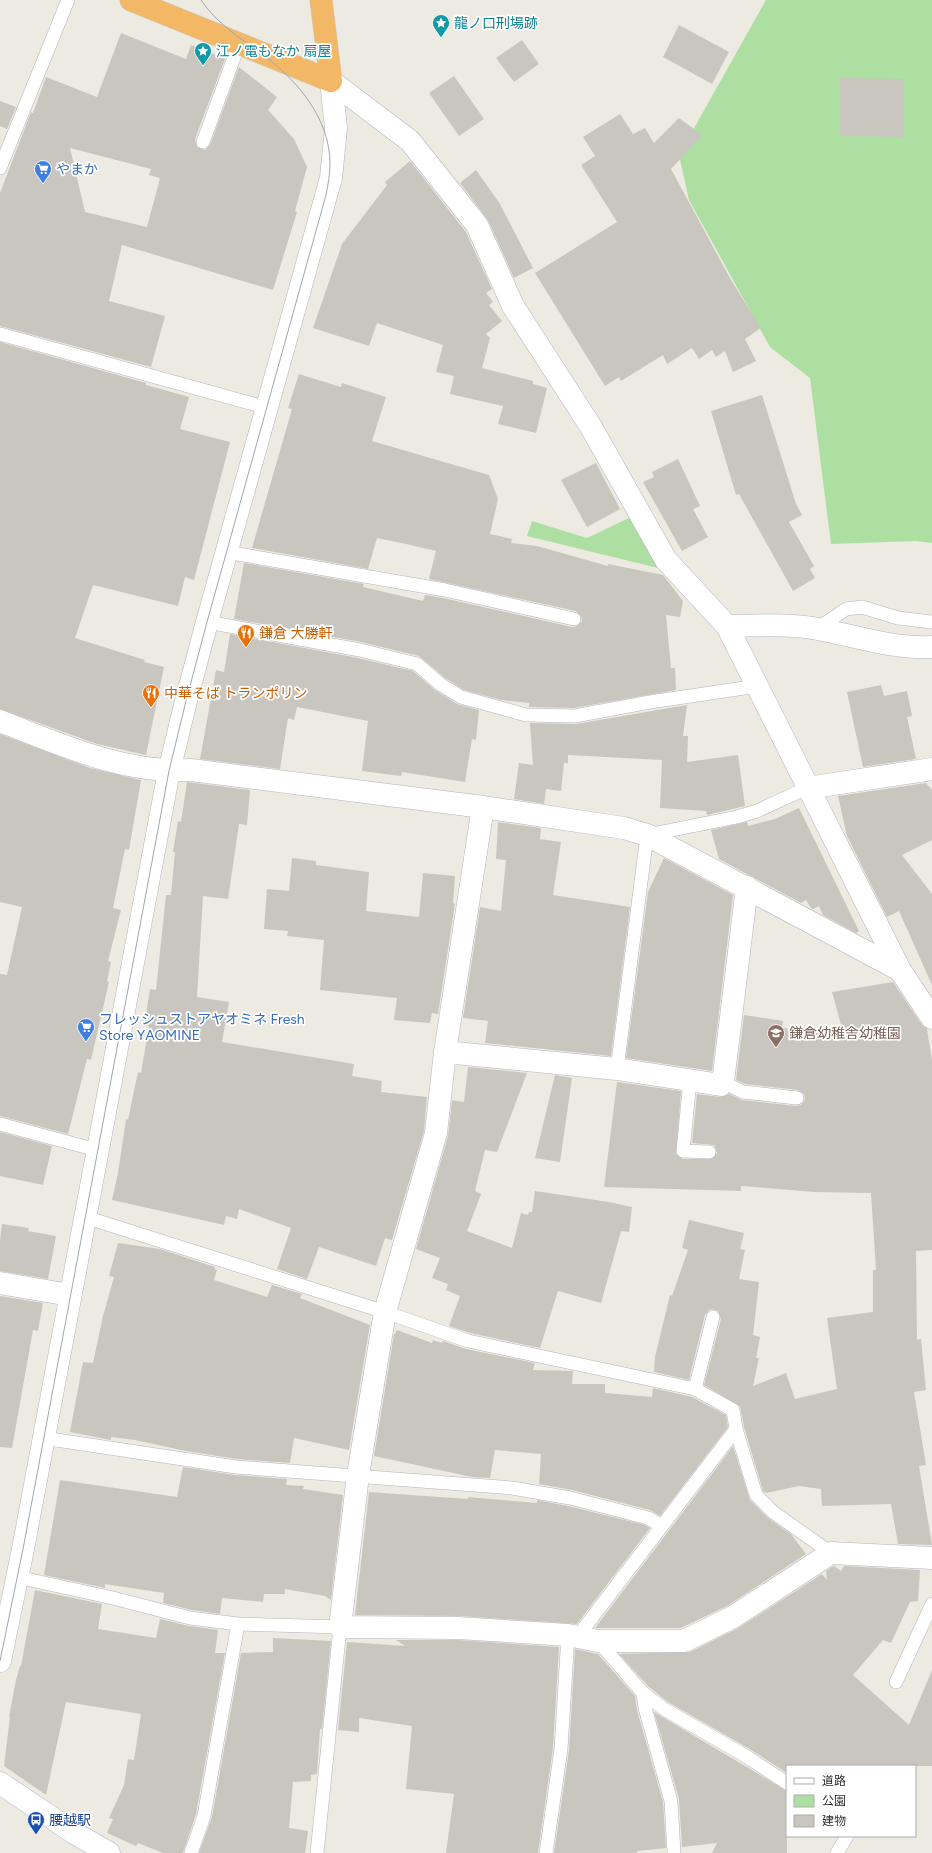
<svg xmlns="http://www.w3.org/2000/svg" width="932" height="1853" viewBox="0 0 932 1853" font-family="Figtree,'Noto Sans JP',sans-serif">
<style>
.green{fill:#addfa2}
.building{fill:#c9c6c0;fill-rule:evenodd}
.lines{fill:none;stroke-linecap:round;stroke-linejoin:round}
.lane-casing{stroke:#b4b4bf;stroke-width:14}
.street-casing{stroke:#b4b4bf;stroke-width:23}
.secondary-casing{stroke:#b4b4bf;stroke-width:23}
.highway-casing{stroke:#c8c8c8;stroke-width:23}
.lane{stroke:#fff;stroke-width:13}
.street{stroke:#fff;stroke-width:22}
.secondary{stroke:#fff;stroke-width:22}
.highway{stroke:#f3b866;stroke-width:22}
.tram{stroke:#a3a3b5;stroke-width:1}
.labels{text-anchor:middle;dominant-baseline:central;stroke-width:3.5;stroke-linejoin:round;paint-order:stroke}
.culture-label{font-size:14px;fill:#0d838f;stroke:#fff;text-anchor:start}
.shop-label{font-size:14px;fill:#366cbe;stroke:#fff;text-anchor:start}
.food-label{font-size:14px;fill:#c56008;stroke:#fff;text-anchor:start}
.education-label{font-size:14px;fill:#785e54;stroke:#fff;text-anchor:start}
.transit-label{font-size:14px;fill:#164399;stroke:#fff;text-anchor:start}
</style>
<rect width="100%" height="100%" fill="#edeae1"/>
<path class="green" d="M766 0H932V543L916 541 831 544 810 378 770 347 689 200 679 155Z
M629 518 662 569 527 536 532 521 587 538Z"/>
<path class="building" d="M679 25 729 52 712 84 663 57Z
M121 33 186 59 191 45 225 59 195 139 197 147 205 150 210 145 239 67 277 97 268 110 294 139 307 167 295 211 297 212 273 290 122 245 109 301 165 316 151 367 0 326V193L31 112 33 113 46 77 97 97ZM70 148 151 169 149 175 160 178 147 227 85 212Z
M522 40 539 64 514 82 496 58Z
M454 76 484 119 459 136 429 93Z
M840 78 904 79V137L840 136Z
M0 101 16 107 7 129 0 126Z
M620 114 633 134 645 128 654 143 679 118 702 135 671 169 731 280 761 328 745 339 756 361 733 372 725 351 716 357 712 350 699 359 692 348 667 364 663 355 621 381 619 377 605 386 535 273 617 222 581 165 595 156 583 137Z
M410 161 466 232 492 289 486 293 493 302 489 305 502 321 486 334 490 338 482 368 533 381V384L547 388 536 433 498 424 503 406 450 394 454 376 436 372 443 345 377 323 369 346 313 328 342 244 387 185 385 182Z
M476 170 500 204 533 268 514 278 488 220 460 183Z
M0 342 146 383V385L189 397 180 429 230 442 194 580 185 577 178 606 93 585 75 638 145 660 144 662 164 667 146 755 97 744 0 709Z
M299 374 341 387 342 383 386 397 372 441 489 475 498 499 490 534 512 539 511 543 537 546 608 566V564L663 575 683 601 680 617 666 615 671 668H675L676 690 574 708 529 707V703L501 700 464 690 445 678 419 656 361 642 234 619 244 563 364 584 363 587 423 601 425 595 443 598 572 627 577 626 582 621 581 616 576 611 429 579 436 551 406 544 377 538 368 569 252 548 292 409 288 408Z
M762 395 796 504 802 515 789 522 814 566 810 569 815 578 793 591 739 494 736 495 711 411Z
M678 459 700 506 693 509 708 537 682 551 643 482 654 477 652 472Z
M596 463 620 509 587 527 561 480Z
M230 634 358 658 413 671 435 690 457 704 479 710 476 740 472 739 465 782 402 772 401 776 362 771 368 721 297 707 294 720 288 718 280 769 200 759 216 670 224 672Z
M881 685 884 696 907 691 912 716 907 717 916 759 863 767 847 692Z
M687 705 683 736H688L687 762 738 755 745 806 707 815 706 811 660 808 662 760 568 755V763H564L561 791 546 789 544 804 514 799 519 763 533 765 530 723 576 724Z
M0 734 90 768 141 780 129 850 125 849 113 908 121 910 108 961 111 962 107 981 109 982 91 1060 87 1059 68 1134 0 1116V974L7 975 22 907 0 902Z
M187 782 250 790 247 825 239 824 228 899 203 896 197 997 229 1002 222 1042 354 1064 352 1076 382 1081 381 1092 427 1097 424 1131 392 1240 385 1238 376 1266 319 1247 307 1279 277 1269 291 1228 239 1209 237 1219 226 1216 224 1225 112 1200 118 1173 126 1119 128 1120 138 1072 141 1073 149 1026H144L150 989 156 990 166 895H171L175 852H173L178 821 181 822Z
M926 783 932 790V840L902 855 932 894V985L899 911 887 917 847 836 838 796Z
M799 808 859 931 856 933 823 915 819 906 813 909 811 908 806 900 801 903 719 859 711 830 747 822 748 826 775 819Z
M498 822 541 828 540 839 561 842 553 895 630 907 611 1056 485 1043 488 1021 463 1018 480 907 501 911 506 860 496 859Z
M292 858 316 861V865L369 872 366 911 419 917 423 873 455 876 453 903 455 904 438 1014 432 1013 430 1023 394 1020 397 998 320 990 324 940 287 936 288 931 264 929 267 889 289 891Z
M664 858 733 895 712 1071 626 1058 648 892Z
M893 982 922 1025 927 1029 932 1060V1250L916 1251 917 1340 921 1339 926 1390 914 1392 926 1465 919 1466 932 1545 898 1544 891 1504 822 1506 821 1489 799 1486 766 1493 763 1491 744 1427 740 1406 704 1385 721 1319 718 1311 710 1309 705 1315 689 1380 654 1372 655 1357 670 1295 672 1296 688 1250 682 1248 689 1220 744 1233 740 1249 745 1250 739 1279 759 1282 753 1335 760 1337 756 1358H759L753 1386 786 1373 795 1399 837 1389 827 1318 873 1312V1270H876L871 1193 815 1192 741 1186V1191L604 1187 617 1082 681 1091 676 1154 683 1159H712L717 1153 714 1145 692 1143 697 1094 720 1097 729 1094 742 1100 796 1106 801 1105 805 1099 804 1094 798 1090 745 1084 736 1080 744 1015 783 1021 782 1028 844 1036 832 992Z
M468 1067 527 1073 497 1152 485 1150 475 1191 481 1194 467 1231 512 1248 521 1213 528 1215 529 1212H532L535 1191 609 1202 632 1207 629 1232 621 1231 601 1303 558 1291 540 1348 470 1333 449 1326 460 1296 446 1290 448 1284 432 1278 440 1258 416 1249 448 1136 452 1100 464 1102Z
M555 1075 572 1078 560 1162 535 1158Z
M0 1132 52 1146 43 1185 0 1176Z
M2 1224 29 1228 28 1231 56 1236 48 1279 0 1271V1240Z
M118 1243 160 1249 215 1267 214 1269 217 1270 214 1280 267 1297 272 1285 302 1294 300 1298 370 1325 349 1450 294 1438 290 1463 237 1459 186 1451 135 1440 111 1437V1440L70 1432 83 1362 93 1363 103 1316 114 1277 109 1276Z
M0 1296 43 1303 38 1331 33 1330 12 1448 0 1447Z
M397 1330 432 1343 433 1340 442 1343 443 1341 466 1349 535 1363 533 1370 573 1371 572 1384H605V1393L652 1397 653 1388 692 1397 726 1415 728 1427 660 1516 650 1510 572 1490 539 1484 541 1454 495 1450 490 1478 472 1477 374 1456 394 1334H395Z
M733 1446 750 1500 768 1518 791 1534 806 1554 727 1606 681 1628H595Z
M183 1467 235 1475 287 1479 286 1485 304 1486 303 1489 343 1495 331 1600 325 1596 285 1589V1594H264L263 1602 222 1598 220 1614 192 1610 163 1603 164 1593 105 1584V1588L44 1575 60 1480 177 1497Z
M369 1492 468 1499V1497L537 1503V1500L568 1506 645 1525 650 1528 577 1624 459 1616 355 1615Z
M834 1566 841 1571 844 1566 920 1570 918 1601 910 1602 891 1643 883 1640 853 1675 909 1725 932 1670V1766H787V1773L748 1748 668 1702 649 1687 619 1654 690 1652 740 1627 822 1574 827 1580 826 1571Z
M35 1590 102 1604 98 1629 156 1638 160 1619 189 1626 218 1630 215 1653H225L196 1814 183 1853H163L138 1843 136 1846 107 1833 113 1819 109 1818 124 1785 128 1759 134 1760 141 1714 66 1702 46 1795 4 1766 10 1717H9L16 1680 20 1666H21Z
M273 1638 331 1641 322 1729H320L317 1774 311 1775V1781L293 1782 289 1828 308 1831 305 1853H199L212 1817 241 1653 273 1652Z
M396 1640H458L559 1647 553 1748 538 1853H446L454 1794 406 1789 412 1726 359 1718V1732L338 1730 347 1642 405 1646Z
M575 1649 598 1654 635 1696 637 1710 663 1802 666 1848 637 1851V1853H554L569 1750Z
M654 1712 787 1791V1853H712L717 1843 682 1847 679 1799Z"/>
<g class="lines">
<defs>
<path id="lane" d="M203 142 239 44
M0 168 68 0
M0 334 268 408
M226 552 445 590 574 619
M207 622 360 650 417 664 440 684 461 697 526 715 575 716 650 702 758 686
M817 629 846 609 862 607 898 618 932 622
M617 1069 647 835 737 817 757 811 807 788
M690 1080 683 1151 709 1152
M723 1082 743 1092 797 1098
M0 1124 97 1150
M85 1217 385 1312 468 1341 695 1389 733 1410 736 1429 756 1495 773 1512 831 1553
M695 1389 713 1317
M43 1438 236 1467 512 1488 570 1498 648 1518 662 1526
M17 1577 113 1598 190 1618 238 1624 340 1627 317 1853
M578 1636 736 1429
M598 1641 643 1693 645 1708 671 1801 674 1853
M896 1682 932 1604
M643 1693 664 1709 744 1755 787 1783
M191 1853 204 1816 238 1624
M546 1853 561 1749 568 1635
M837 1853 847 1836"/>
<path id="street" d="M331 81 410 141 477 225 513 306 591 427 666 560 727 626 900 970 932 1018
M727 626C757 626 788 623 818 629 856 636 893 649 932 647
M0 721C61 745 125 774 191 770L483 807 624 828 647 835 900 970
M807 788 932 769
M483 807 445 1052 436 1133 385 1312 358 1475 340 1627 458 1628 568 1635 598 1641H684L733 1617 831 1553 932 1558
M445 1052 617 1069 721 1085 723 1082 747 887
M0 1283 70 1295"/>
<path id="secondary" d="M0 1661 23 1549 169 771 186 701 207 622 331 178 336 128 331 81
M0 1783 76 1834 109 1853"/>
<path id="highway" d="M131 0 331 81 321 0"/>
</defs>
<use href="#lane" class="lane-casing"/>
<use href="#street" class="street-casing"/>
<use href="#secondary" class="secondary-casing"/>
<use href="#highway" class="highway-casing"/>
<use href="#lane" class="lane"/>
<use href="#street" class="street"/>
<use href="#secondary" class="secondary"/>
<use href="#highway" class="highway"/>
<path class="tram" d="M0 1661 23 1549 169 771 186 701 207 622 326 195C328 185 330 174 330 164 330 118 297 80 262 54 240 38 216 23 201 0"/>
</g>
<defs>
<symbol id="sight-pin" viewBox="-11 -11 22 30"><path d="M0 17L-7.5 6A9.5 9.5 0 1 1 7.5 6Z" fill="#0f9aa8" stroke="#fff"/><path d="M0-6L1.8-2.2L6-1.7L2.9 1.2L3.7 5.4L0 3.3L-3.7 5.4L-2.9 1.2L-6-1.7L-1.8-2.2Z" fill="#fff"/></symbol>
<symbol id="supermarket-pin" viewBox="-11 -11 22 30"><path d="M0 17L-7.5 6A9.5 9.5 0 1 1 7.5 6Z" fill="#3f7fe0" stroke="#fff"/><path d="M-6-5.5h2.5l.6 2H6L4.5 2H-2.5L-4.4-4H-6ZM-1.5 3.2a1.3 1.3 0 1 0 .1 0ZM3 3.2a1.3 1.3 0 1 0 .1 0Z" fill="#fff"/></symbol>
<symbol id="restaurant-pin" viewBox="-11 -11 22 30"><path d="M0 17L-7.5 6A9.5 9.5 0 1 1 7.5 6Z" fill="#e8710a" stroke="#fff"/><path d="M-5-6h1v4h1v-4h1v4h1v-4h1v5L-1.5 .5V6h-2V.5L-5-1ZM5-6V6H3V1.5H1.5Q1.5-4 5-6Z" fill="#fff"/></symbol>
<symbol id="school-pin" viewBox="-11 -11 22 30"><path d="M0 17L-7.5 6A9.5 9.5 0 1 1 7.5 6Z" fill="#8d6e63" stroke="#fff"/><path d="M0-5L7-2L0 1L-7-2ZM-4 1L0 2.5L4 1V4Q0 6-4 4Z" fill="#fff"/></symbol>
<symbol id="bus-pin" viewBox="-11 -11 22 30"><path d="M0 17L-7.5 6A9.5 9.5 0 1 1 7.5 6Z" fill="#1a4fb4" stroke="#fff"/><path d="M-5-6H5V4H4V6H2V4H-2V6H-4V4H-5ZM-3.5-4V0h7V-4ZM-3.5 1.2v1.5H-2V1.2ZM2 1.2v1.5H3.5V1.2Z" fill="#fff"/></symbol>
</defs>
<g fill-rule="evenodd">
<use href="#sight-pin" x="431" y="13" width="20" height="27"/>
<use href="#sight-pin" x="193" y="41" width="20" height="27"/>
<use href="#supermarket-pin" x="33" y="159" width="20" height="27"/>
<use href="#restaurant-pin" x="236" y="623" width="20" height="27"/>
<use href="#restaurant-pin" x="141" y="683" width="20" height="27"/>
<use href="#supermarket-pin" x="76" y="1017" width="20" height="27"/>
<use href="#school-pin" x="766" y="1023" width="20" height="27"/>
<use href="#bus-pin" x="26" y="1810" width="20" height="27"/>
</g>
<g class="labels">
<g class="culture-label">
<text x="454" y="23">龍ノ口刑場跡</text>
<text x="216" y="51">江ノ電もなか 扇屋</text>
</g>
<g class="shop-label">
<text x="56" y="169">やまか</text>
<text x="99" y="1019">フレッシュストアヤオミネ Fresh<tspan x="99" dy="16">Store YAOMINE</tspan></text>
</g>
<g class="food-label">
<text x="259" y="633">鎌倉 大勝軒</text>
<text x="164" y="693">中華そば トランポリン</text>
</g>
<g class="education-label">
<text x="789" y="1033">鎌倉幼稚舎幼稚園</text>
</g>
<g class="transit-label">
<text x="49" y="1820">腰越駅</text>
</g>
</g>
<rect x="786" y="1765" width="130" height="72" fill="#ffffff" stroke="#ababab"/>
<rect x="794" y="1778" width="20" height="6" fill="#ffffff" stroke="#ababab"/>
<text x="822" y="1785" font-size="12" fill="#2d2d2d">道路</text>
<rect x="794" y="1795" width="20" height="12" fill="#addfa2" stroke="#ababab"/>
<text x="822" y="1805" font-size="12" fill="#2d2d2d">公園</text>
<rect x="794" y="1815" width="20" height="12" fill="#c9c6c0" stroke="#ababab"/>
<text x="822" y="1825" font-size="12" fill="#2d2d2d">建物</text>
</svg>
